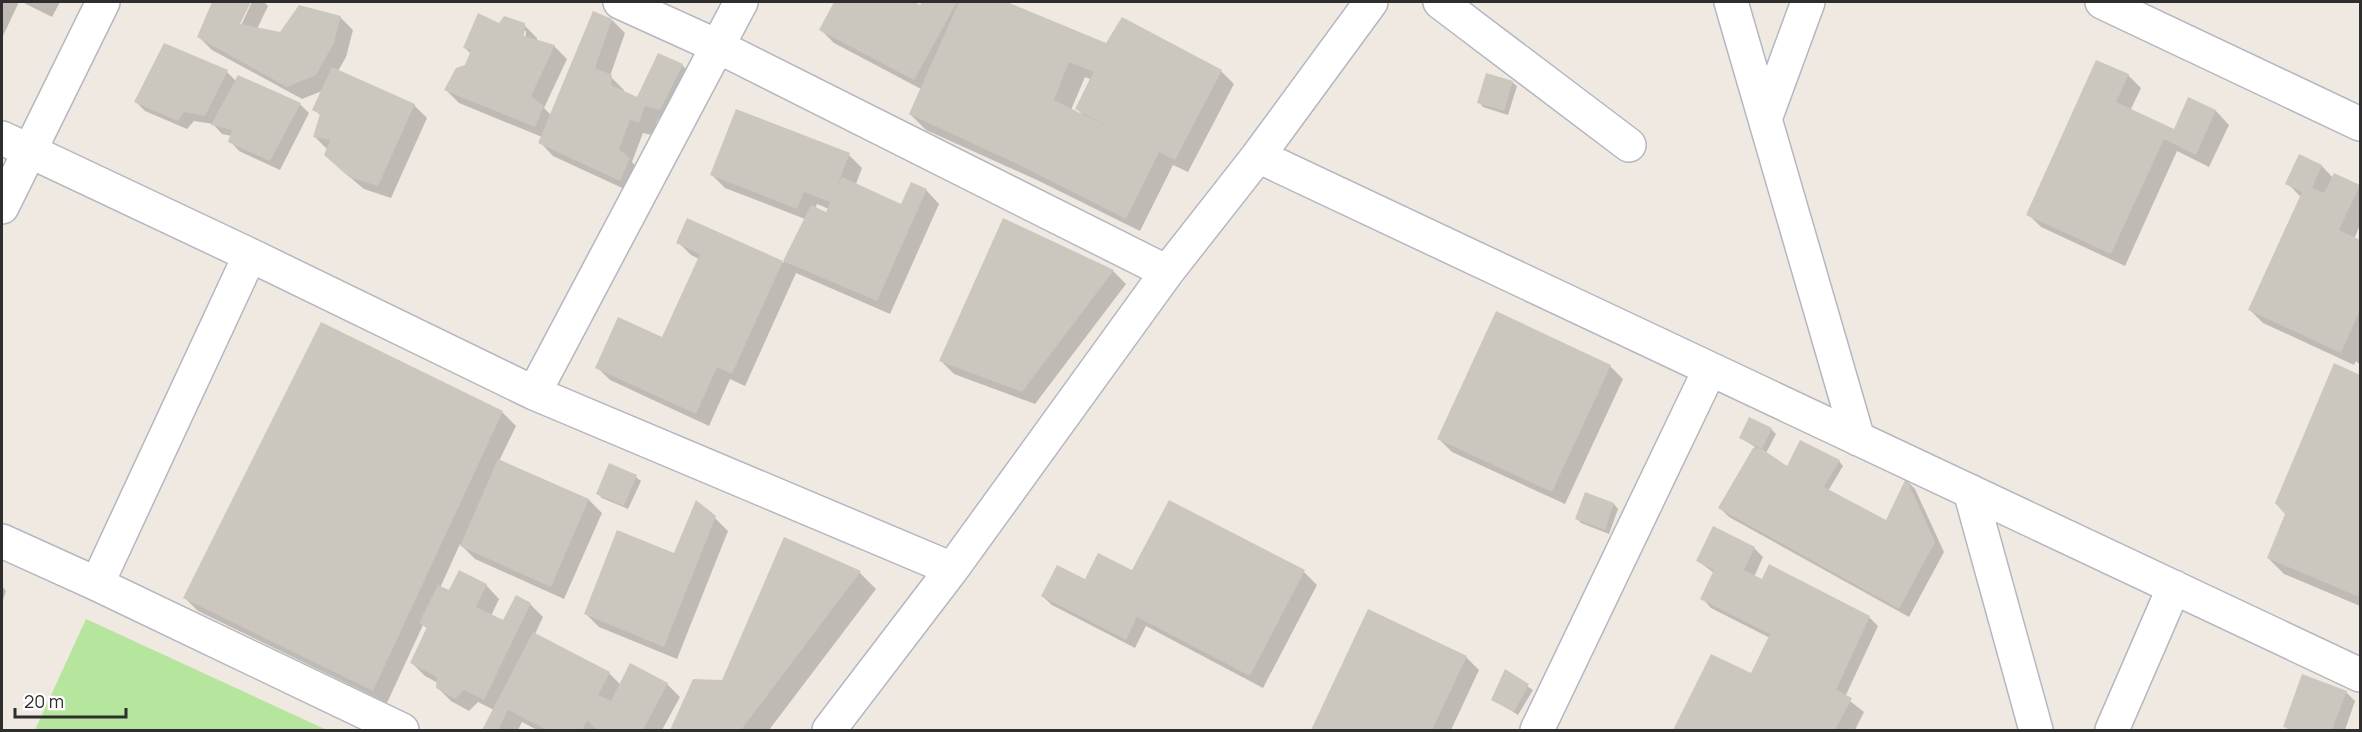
<svg xmlns="http://www.w3.org/2000/svg" width="2362" height="732" viewBox="0 0 2362 732" font-family="Manrope,sans-serif">
<style>
.green{fill:#b6e59e}
.shadow{fill:#0003;fill-rule:evenodd}
.building{fill:#cbc7bf;fill-rule:evenodd}
.lines{fill:none;stroke-linecap:round;stroke-linejoin:round}
.minor-casing{stroke:#b4b7c1;stroke-width:36}
.minor{stroke:#fff;stroke-width:33}
</style>
<rect width="100%" height="100%" fill="#efe9e1"/>
<path class="green" d="M86 619 327 730H35Z"/>
<path class="shadow" d="M2 2H19L2 38Z
M22 2H60L52 17Z
M214 2H249L235 30 238 32 252 2H264L268 6 257 29 281 33 340 17 353 30 346 57 338 71 414 105 427 118 391 198 364 189 339 168 328 150 315 137 321 116 314 109 322 91 302 99 212 50 199 37Z
M836 2H911L921 7 924 2H1003L1107 46 1221 71 1234 84 1188 172 1173 165 1140 231 1037 180 926 130 910 114 921 89 834 43 821 30ZM1085 77 1090 79 1076 108 1084 116 1071 110Z
M612 20 625 33 610 76 624 90V93L638 99 682 65 695 78 673 123 658 119 652 135 643 133 632 162 642 172 633 193 553 156 540 142 542 137 459 103 446 90 466 67 471 54 464 47 499 25H524L537 38V41L554 46 567 59 544 108 551 115ZM523 31H526L525 44Z
M227 72 237 82 300 104 309 113 280 170 239 151 230 141 232 136 222 134 213 124 194 121 187 129 145 111 136 102Z
M2128 75 2141 88 2130 111 2174 131 2189 99 2216 111 2229 125 2209 167 2177 151 2125 266 2041 227 2028 214Z
M1512 82 1517 86 1508 115 1483 107 1479 102Z
M849 155 862 168 856 184 902 206 926 190 939 204 890 314 796 273 745 386 730 379 709 426 610 380 597 367 663 339 699 259 691 255 678 242 688 220 783 263 805 219 725 188 712 175ZM817 204 829 209 827 214 815 209Z
M2322 166 2333 178 2360 187V225L2354 239 2360 242V365L2356 361 2354 365 2263 323 2250 310 2301 197 2287 183Z
M1113 271 1126 284 1035 404 954 374 941 361Z
M321 324 502 412 516 426 499 461 589 500 602 513 564 599 475 559 460 544 440 588 450 592 486 585 499 599 491 616 504 622 530 604 543 617 535 634 609 673 621 685 667 684 680 697 662 730H537L522 722 518 730H483L494 710 478 702 469 711 451 701 438 688V683L425 676 412 663 428 629 423 625 387 703 198 611 185 598Z
M2335 365 2360 376V606L2284 574 2268 558 2287 514Z
M1610 366 1623 379 1565 504 1452 452 1439 439Z
M1771 429 1776 434 1766 453 1788 467 1839 461 1843 466 1828 491 1886 522 1907 481 1915 489 1944 552 1909 617 1729 517 1720 508 1755 447 1741 438Z
M610 465 636 477 641 481 628 509 602 498 598 494Z
M1586 494 1614 504 1618 509 1609 534 1581 523 1577 519Z
M715 518 728 531 677 659 599 627 586 614 675 555Z
M785 539 860 573 876 589 769 730H671L694 680 723 681Z
M1754 548 1763 557 1754 577 1869 617 1878 626 1845 697 1864 712 1855 730H1675L1712 656 1758 679 1770 638 1711 608 1702 598 1714 573 1698 561Z
M1131 571 1304 572 1317 585 1263 688 1146 626 1135 648 1052 605 1042 596 1086 581Z
M2 586 6 591 2 603Z
M1369 611 1466 657 1479 670 1451 730H1313Z
M1505 671 1533 690 1518 715 1493 699Z
M2346 692 2355 701 2345 730H2289L2285 726Z"/>
<path class="building" d="M212 2H251L240 24 280 32 299 5 341 16 334 43 316 75 287 87 197 37Z
M834 2H915L920 5 922 2H957L914 80 819 30Z
M959 2H1007L1106 43 1122 17 1222 70 1175 160 1159 152 1126 219 1021 166 909 114ZM1069 62 1094 72 1075 109 1110 128 1054 100Z
M593 11 612 19 595 68 612 75 611 85 637 97 658 53 683 64 660 110 645 106 639 123 630 120 619 149 630 158 620 181 538 143Z
M478 13 499 23 504 16 525 23 524 36 555 45 531 96 544 106 535 127 444 90 456 68 465 65 471 50 463 48Z
M164 43 228 70 205 116 184 112 178 121 134 102Z
M2096 60 2129 74 2116 102 2174 129 2188 97 2216 110 2196 155 2164 139 2111 254 2026 215Z
M332 67 415 104 378 186 349 177 324 155 330 140 313 137 320 114 312 110Z
M1486 73 1513 81 1504 111 1477 103Z
M238 75 301 103 270 161 228 142 232 130 211 125Z
M736 109 850 153 836 188 842 177 901 204 911 182 927 189 877 301 783 261 811 205 826 212 830 202 804 192 797 209 710 175Z
M2299 154 2322 165 2312 188 2324 193 2334 173 2360 185 2339 230 2360 240V310L2341 353 2248 310 2302 192 2285 184Z
M687 218 783 261 732 374 717 367 696 414 595 368 618 317 662 337 700 254 676 243Z
M1003 218 1114 270 1022 392 939 361Z
M1496 311 1611 365 1552 492 1437 439Z
M321 322 503 411 373 691 183 598Z
M2334 363 2360 375 2359 597 2267 558 2285 514 2275 503Z
M1749 417 1772 428 1762 449 1739 438Z
M1800 440 1840 460 1824 487 1886 520 1906 478 1935 542 1899 609 1718 508 1753 448 1762 449 1787 466Z
M498 459 589 499 551 587 460 546Z
M609 463 637 475 624 506 596 494Z
M1585 492 1614 503 1605 530 1575 519Z
M696 500 716 516 664 647 584 614 617 530 674 553Z
M1169 500 1305 570 1250 676 1137 617 1126 640 1041 596 1057 565 1085 579 1098 553 1132 570Z
M1713 526 1755 547 1744 570 1762 579 1769 564 1870 616 1836 690 1852 698 1835 730H1673L1711 654 1751 673 1770 634 1700 599 1714 570 1696 561Z
M784 537 861 571 741 730H670L693 679 722 680Z
M459 570 487 584 476 607 503 620 516 595 531 603 484 700 464 690 455 699 436 688 437 677 410 663 427 627 419 623 438 585 449 590Z
M1368 609 1467 656 1432 730H1311Z
M533 632 610 672 598 695 611 701 630 663 668 683 643 730H598L587 721 582 730H547L508 710 498 730H482Z
M1505 669 1529 684 1514 712 1491 700Z
M2302 674 2347 691 2332 730H2293L2283 727Z"/>
<g class="lines">
<defs>
<path id="minor" d="M620 2 719 47 1167 272
M1440 2 1629 145
M1731 2 1858 439
M2102 2 2360 124
M1765 119 1808 2
M2 138 250 255 534 393 952 569
M1258 156 2360 675
M2 207 103 2
M534 393 741 2
M1970 491 2036 730
M2 541 97 584 402 730
M97 584 250 255
M829 730 952 569 1167 272 1258 156 1371 2
M1537 730 1710 369
M2112 730 2174 587"/>
</defs>
<use href="#minor" class="minor-casing"/>
<use href="#minor" class="minor"/>
</g>
<rect width="2362" height="732" fill="none" stroke="#2e2e2e" stroke-width="6"/>
<path d="M15 708v9h111v-9" fill="none" stroke="#2e2e2e" stroke-width="3"/>
<text x="24" y="708" font-size="18" fill="#2e2e2e" stroke="#ffffff" stroke-width="4.5" paint-order="stroke">20 m</text>
</svg>
